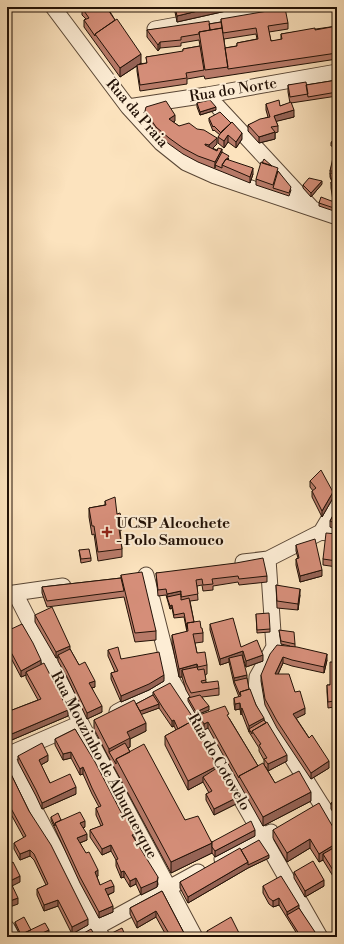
<svg xmlns="http://www.w3.org/2000/svg" width="344" height="944" viewBox="0 0 344 944" font-family="'Libre Bodoni',serif">
<style>
.lines{fill:none;stroke-linecap:round;stroke-linejoin:round}
.minor-casing{stroke:#594635;stroke-width:17}
.minor{stroke:#fdedd5;stroke-width:15}
.wall{fill:#b77a68;stroke:#231207;fill-rule:evenodd}
.shaded-wall{fill:#956355;stroke:#231207}
.building{fill:#d58e79;stroke:#231207}
.poi-dot{fill:#8f2418;stroke:#fdedd5;stroke-width:1.5}
.labels{text-anchor:middle;dominant-baseline:central;stroke-width:4;stroke-linejoin:round;paint-order:stroke}
.street-label{font-size:15px;fill:#231207;stroke:#fdedd5}
.poi-label{font-size:15px;font-weight:bold;fill:#231207;stroke:#fdedd5;text-anchor:start}
</style>
<rect width="100%" height="100%" fill="#fce3be"/>
<filter id="stains"><feTurbulence type="fractalNoise" baseFrequency=".005" numOctaves="4"/><feColorMatrix values="0 0 0 0 .2 0 0 0 0 .09 0 0 0 0 .02 0 0 0 .5 -.17"/></filter>
<radialGradient id="worn" r=".72"><stop offset=".6" stop-color="#630" stop-opacity="0"/><stop offset="1" stop-color="#630" stop-opacity=".3"/></radialGradient>
<g class="lines">
<defs>
<path id="minor" d="M53 7 128 107 161 143 186 163 215 176 337 217
M155 29 276 7
M207 95 311 207
M128 107 207 95 337 72
M321 532 337 505
M268 559 274 647 257 677 256 690 267 718 321 804 337 828
M243 562 268 559 321 532 337 535
M146 575 173 682 263 837 320 937
M15 593 84 729 195 937
M7 594 63 586
M117 712 172 683
M7 755 81 723
M7 757 102 937
M222 859 271 832
M7 928 12 937
M79 937 198 872"/>
</defs>
<use href="#minor" class="minor-casing"/>
<use href="#minor" class="minor"/>
</g>
<path class="wall" d="M83 7H112V8L109 10 141 63 138 64 147 63 146 57 183 52V49L200 46 199 40 181 43V46L160 48 158 51 147 37V30L209 24 221 22V19L288 23V29L269 32 271 41 281 40V34L337 26V59L205 79 204 76 187 79V84L140 91 137 71V66L120 77 84 27V20L86 19 82 15V8H84ZM256 34 257 39 237 43V46L225 48 224 39Z
M174 7H244L177 22Z
M335 7H337V16Z
M337 80V96L291 103 294 117 276 121 278 126V132L275 133V139L259 143 248 131V125L268 117 266 110V104L280 106 290 103 288 92V85H306Z
M197 103 216 110 200 115 197 107Z
M145 111 175 121 173 122 179 126 217 144 212 148 222 152 229 159 228 160 253 174 250 183 198 162 183 154 169 144 156 133 145 117Z
M209 118 242 139 236 148 228 142 224 148 218 143V137L220 135 214 130 213 131 209 121Z
M337 133V212L319 206V203L333 201 331 188V182H332L330 177V171L336 151 337 147 331 146V143Z
M278 171 291 190 289 196 256 185V179Z
M322 184 311 197 303 188V185Z
M310 481 333 498 322 517 312 497V491H313L310 487Z
M105 501 117 514 122 521V530H120L122 549V557L98 561 94 534 92 535 89 517V508L105 505Z
M337 508V530L330 527V521Z
M337 534V567L323 565V559Z
M296 545 322 576 300 582 296 565V559L298 558 296 551Z
M79 550 91 558V561L81 563Z
M156 573 267 576V582L239 585 238 582 213 586V590L203 591 202 585 197 586 198 600 190 601 194 622 201 628 203 633V642L195 643 197 653 207 665V674L205 675 206 682 219 688V695L202 697 209 710 196 715 188 701V698L190 697 186 690 182 677H179L172 643V635L187 632 184 617 174 618 172 608 170 609 166 595 158 596Z
M121 575 156 631V640L135 642 124 597 47 607 42 593V587L121 578Z
M276 585 300 595 298 610 277 608Z
M256 614 270 629V632L257 633Z
M35 615 70 649 79 665 95 687 92 688 102 712 87 719 67 677 58 661V657L56 658 35 622Z
M210 624 241 647 263 661 246 667 243 658H242L249 689 256 705 287 761 268 771 265 766 275 783 311 801 263 826 208 728 204 730 199 721V715L229 718 258 766 264 765V760L259 751V748L249 732 242 714 241 715 240 709 235 710 234 704V698L239 697 234 684 229 662 220 665 210 630Z
M279 630 295 644V647L327 660 324 673 292 666 283 663 278 674 295 692 305 714 296 718 329 768 311 779 277 728 265 705 261 681V675L290 646 281 644Z
M7 631 41 665 68 716 7 742V712L38 700 26 678V675L21 677 12 660 7 653Z
M108 650 121 659 164 681 149 690 121 702 111 679V673L115 672 108 656Z
M337 662V720L334 707 328 708 327 692V685H330Z
M153 692 196 728 217 768 236 804 214 815 206 800V794L209 793 203 782 188 790 165 745V736L176 730 174 726 172 727 159 708 141 714 146 731 130 739V747L128 748 130 752 185 820 212 842 255 836 215 857 212 853 171 873 109 758 94 729V720L136 704 153 695Z
M75 729 158 883 157 887 141 895 136 884 130 887 124 877 121 878 116 866V860L111 851 102 855 90 837V830L101 826 96 815V808L99 807 92 794 83 774 80 775 71 758 63 760 55 745V739Z
M18 756 48 761 41 765 50 783 76 794 42 809 36 796 18 762Z
M7 766 29 811 88 925 72 934 58 906 44 911 37 895V889L46 885 34 860 30 856 20 860 14 849V843L24 838 7 807Z
M337 799V818L331 809V803Z
M51 817 85 827 83 828 87 840 80 843 98 876 97 877 100 885 114 892 108 895 113 912 99 918 80 883 51 820Z
M273 830 337 834 336 881 323 860 319 862 310 848 287 862 273 838Z
M241 850 269 858 248 868 188 903 180 888V882Z
M294 872 324 886 305 897 294 878Z
M263 886 299 908 315 935 312 937H299L279 905 273 907 269 904 263 893Z
M162 891 186 937H167L156 917 137 928 130 914V908Z
M15 922 31 930 49 936 47 937H21L15 925Z
M207 931 241 937H207Z"/>
<path class="shaded-wall" d="M106 7H112V8L106 12Z
M206 7H244L177 22V16L206 9Z
M160 42V48L158 51V45Z
M141 54V63L120 77V68Z
M216 107V110L200 115V112Z
M294 110V117L274 122V116Z
M175 115V121L169 125V119Z
M275 132V139L259 143V137Z
M242 133V139L236 148V142Z
M228 135V142L224 148V141Z
M217 138V144L209 152V145Z
M222 149V156L215 165V168V162Z
M253 168V174L250 183V177Z
M322 181V184L311 197V193Z
M333 492V498L322 517V511Z
M322 570V576L300 582V576Z
M300 589V595L298 610V604Z
M181 591V597H167V594Z
M172 605V608L170 609V606Z
M70 646V652L58 655V657L56 658V652Z
M243 651V658L230 662 229 658V662L220 665V659Z
M327 654V660L324 673V667Z
M263 655V661L246 667V661Z
M283 657V663L275 681V674Z
M41 660V666L26 672V675L21 677V671Z
M197 664V673L182 670V677H179V669Z
M164 675V681L149 690 121 702V696Z
M247 675V682L234 681V678Z
M95 681V687L89 689V683Z
M240 703V709L235 710V704Z
M159 704V708L140 715V711Z
M102 706V712L87 719V713Z
M209 706V710L196 715V712Z
M242 708V714L241 715V709Z
M305 708V714L293 720V714Z
M68 710V716L7 742V736Z
M264 718V724L249 729V732V726Z
M174 720V726L172 727V721Z
M196 722V728L179 731Z
M208 722V728L204 730V724Z
M146 723V731L130 739V747L112 756 109 752V749L127 732Z
M71 752V758L63 760V754Z
M48 755V761L39 766V760Z
M287 755V761L268 771V764Z
M329 761V768L311 779V773Z
M217 766V774L203 777V782L188 790V781Z
M83 767V774L80 775V769Z
M76 787V794L42 809V803Z
M311 792V801L263 826V817Z
M236 798V804L214 815V809Z
M85 821V827L80 829V823Z
M255 830V836L215 857V851Z
M87 834V840L77 844V838Z
M135 834V840L132 835Z
M310 839V848L287 862V853Z
M212 843V853L171 873V862Z
M337 843V852L323 854V860L319 862V854Z
M111 845V851L102 855V849Z
M30 850V856L20 860V854Z
M269 855V858L248 868 188 903V897L248 862Z
M98 870V876L95 878V872Z
M124 871V877L121 878V872Z
M20 876V882L10 887V881Z
M158 877 157 887 141 895V888Z
M136 878V884L130 887V881Z
M324 880V886L305 897V891Z
M114 886V892L105 896V889Z
M18 898V904L7 908V902Z
M279 898V905L273 907V901Z
M58 900V906L44 911V905Z
M299 905V911L287 915V912Z
M113 906V912L99 918V912Z
M156 911V917L137 928V922Z
M88 919V925L72 934V927Z
M49 930V936L47 937H40V934Z
M315 932V935L312 937H306Z"/>
<path class="building" d="M86 7H106L115 20 95 34V36L84 20 89 18 82 8Z
M175 7H206V9L177 16Z
M285 8 288 23 268 26 271 41 282 39 281 34 315 28V30L337 26V53L228 69 225 48 237 46V43L258 39 256 28 223 33 221 19Z
M117 19 141 54 120 68 95 34Z
M209 21 210 30 199 32V34L181 37V40L160 42 158 45 147 30Z
M221 22 222 28 210 30 209 24Z
M222 28 228 67 205 70 199 32Z
M200 46 204 70 186 73 187 78 140 85 137 65 147 63 146 57 183 51V49Z
M337 80V92L308 97 306 85Z
M306 82 308 94 290 97 288 85Z
M210 100 216 107 200 112 197 103Z
M279 100 280 106 291 102 294 110 274 116 278 126 271 127 275 132 259 137 248 125 260 119 270 117 266 104Z
M166 101 175 115 169 119 179 126 189 123 197 129 204 130 217 138 209 145 205 144V145L217 151 218 148 222 149 215 162 198 156 183 148 169 138 156 127 145 111 146 107Z
M220 112 231 123 221 133 214 126 213 127 209 118Z
M232 122 242 133 236 142 228 135 224 141 218 137 222 131Z
M337 133V144L331 143Z
M336 151H337V171H330L334 153H335Z
M222 152 229 156 227 159H226L222 165V168L215 165Z
M226 159 253 168 250 177 222 165Z
M264 159 272 166 262 163Z
M261 162 278 168 273 185 256 179Z
M278 171 291 187 289 193 273 188Z
M330 173 337 174V182L333 183 332 182Z
M309 178 322 181 311 193 303 185Z
M331 182H333V183L337 182V200L334 201Z
M321 197 334 202V204L337 205V209L319 203Z
M321 470 333 492 322 511 312 491 316 488 310 481Z
M115 497 117 514 120 513 122 521 118 522 122 549 98 552 94 526H92L89 508 106 505 105 501Z
M337 508V524L330 521Z
M326 533 337 534V561L323 559Z
M315 539 322 570 300 576 296 559 299 558 296 545Z
M89 549 91 558 81 559 79 550Z
M263 558 267 576 239 579 238 576 212 579 213 584 203 585 202 579 196 580 198 594 181 597V591L167 594 166 589 158 590 156 573 236 563Z
M142 572 156 631 135 633 121 575Z
M121 578 124 591 47 601 42 587Z
M276 585 300 589 298 604 277 601Z
M181 594V600L189 598 194 622 187 623V629L184 613 174 615 172 605 170 606 167 597Z
M52 607 70 646 56 652 35 615Z
M269 613 270 629 257 630 256 614Z
M233 618 241 647 257 640 263 655 246 661 243 651 220 659 210 624Z
M200 621 201 628H202L203 633 193 634 197 653 205 652 207 665 198 667 197 664 179 669 172 635 188 631 187 623Z
M22 624 33 643 41 660 21 671 12 654 7 647V631Z
M279 630 294 632 295 644 281 641Z
M277 645 297 647 327 654 324 667 292 660 283 657 275 674H289L295 692 300 691 305 708 293 714 309 738 312 735 329 761 311 773 277 721 265 699 261 675 270 654Z
M118 647 121 659 159 652 164 675 149 684 121 696 111 673 118 671 108 650Z
M70 649 79 665 85 662 95 681 89 683 102 706 87 713 67 671 58 655Z
M242 655 247 675 234 678 229 658Z
M330 662H337V714L334 701 328 702 327 685H330Z
M44 663 68 710 7 736V712L41 699 26 672Z
M197 667 198 670 204 669 206 680 201 681 202 683 218 681 219 688 191 693 186 683 182 670Z
M247 678 249 689 240 692V695L234 681Z
M170 683 196 722 193 724 192 721 178 729 174 720 172 721 163 708 153 692Z
M250 689 256 705 264 718 249 726 242 708 241 709 240 703 235 704 234 698 241 696 240 692Z
M153 695 159 704 140 711 136 704Z
M200 695 209 706 196 712 188 698Z
M134 700 146 723 127 732 130 738 109 749 94 720Z
M225 706 229 714 227 715 258 766 239 776V778L208 722 204 724 199 715Z
M264 720 266 723 252 731V734L249 729Z
M192 721 217 766 188 781 165 736Z
M267 722 287 755 268 764 264 759 267 758 259 745 261 744 252 731Z
M75 729 95 762 123 816 126 815 135 834 132 835 158 877 157 881 141 888 136 878 130 881 124 871 121 872 116 860 118 859 111 845 102 849 90 830 103 825 96 808 101 806 92 788 83 767 80 769 71 752 63 754 55 739Z
M42 743 48 755 39 760 50 783 70 774 76 787 42 803 36 790 18 756Z
M125 743 130 752 116 759V764L109 752Z
M144 744 185 820 198 816 212 843 171 862 116 759Z
M263 763 275 783 299 771 311 792 263 817 239 776Z
M7 766 29 811 51 845 88 919 72 927 58 900 44 905 37 889 48 884 34 854 30 850 20 854 14 843 26 836 7 801Z
M217 768 236 798 214 809 206 794 212 791 203 777Z
M337 799V812L331 803Z
M319 803 337 834V843L319 854 310 839 287 853 273 830Z
M80 812 85 821 80 823 87 834 77 838 86 853 89 852 98 870 95 872 100 885 111 880 114 886 105 889 113 906 99 912 80 877 55 823Z
M58 813 61 820 55 823V826L51 817Z
M251 821 255 830 215 851 212 847V842Z
M259 840 269 855 248 865V862L241 850Z
M337 846V874L336 875 323 854Z
M240 848 248 862 188 897 180 882Z
M313 861 324 880 305 891 294 872Z
M13 862 20 876 10 881 18 898 7 902V865Z
M281 876 299 905 287 912 279 898 273 901 269 898 263 886Z
M162 891 186 937H171L156 911 137 922 130 908Z
M299 908 315 932 306 937H301L287 915Z
M24 917 31 930 22 934V937L15 922Z
M231 917 241 937H210L207 931Z
M45 923 49 930 40 934 42 937H24L22 934Z
M122 928 126 937H112L110 934Z
M91 929 96 937H77Z
M144 933 147 937H135Z"/>
<path class="poi-dot" d="M105 526h4v4h4v4h-4v4h-4v-4h-4v-4h4z"/>
<g class="labels">
<g class="street-label">
<text transform="translate(233 90) rotate(-9)">Rua do Norte</text>
<text transform="translate(137 113) rotate(49)">Rua da Praia</text>
<text transform="translate(219 762) rotate(60)">Rua do Cotovelo</text>
<text transform="translate(104 765) rotate(62)">Rua Mouzinho de Albuquerque</text>
</g>
<g class="poi-label">
<text x="116" y="523">UCSP Alcochete<tspan x="116" dy="17">- Polo Samouco</tspan></text>
</g>
</g>
<rect width="344" height="944" fill="none" stroke="#fce3be" stroke-width="24"/>
<rect x="8" y="8" width="328" height="928" fill="none" stroke="#231207" stroke-width="2"/>
<rect x="12" y="12" width="320" height="920" fill="none" stroke="#231207"/>
<rect width="100%" height="100%" filter="url(#stains)"/>
<rect width="100%" height="100%" fill="url(#worn)"/>
</svg>
